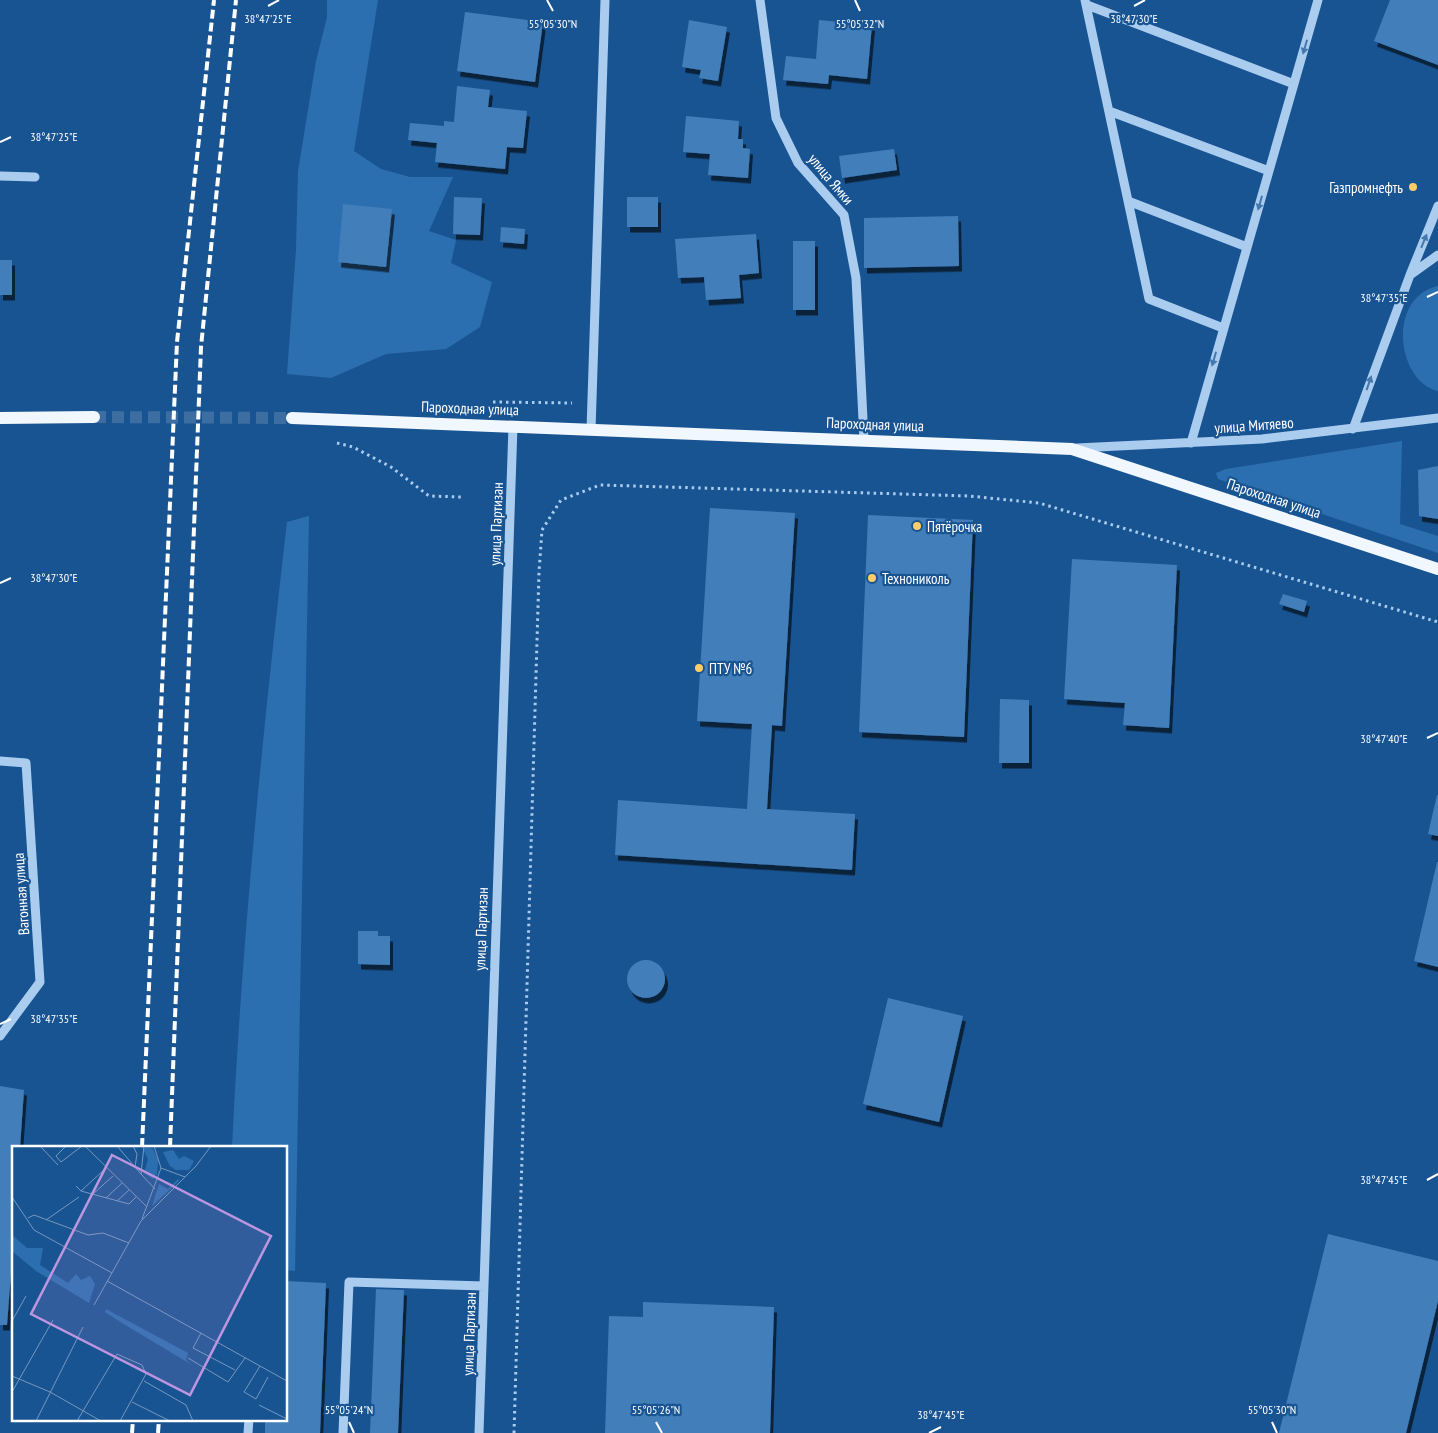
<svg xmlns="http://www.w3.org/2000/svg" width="1438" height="1433" viewBox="0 0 1438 1433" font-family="'PT Sans Narrow',sans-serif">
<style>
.green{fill:#2c6fb0}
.building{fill:#427eb9;filter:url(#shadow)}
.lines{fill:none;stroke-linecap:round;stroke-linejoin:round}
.major-tunnel{stroke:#3c6ea2;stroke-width:12;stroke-dasharray:12 6;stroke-linecap:butt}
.path{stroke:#a9ccef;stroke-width:3;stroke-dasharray:2.5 4;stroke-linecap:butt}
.minor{stroke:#a9ccef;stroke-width:9}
.major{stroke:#f1f7ff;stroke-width:12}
.rail{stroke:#fff;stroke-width:4;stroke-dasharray:9 4;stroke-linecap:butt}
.oneway{fill:#4478ae}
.ticks{fill:none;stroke:#fff;stroke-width:2}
.poi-dot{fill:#ffcc67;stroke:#195492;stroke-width:2}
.labels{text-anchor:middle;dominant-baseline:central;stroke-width:4.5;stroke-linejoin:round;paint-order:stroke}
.street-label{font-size:15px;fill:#fff;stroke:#195492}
.poi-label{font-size:15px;fill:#fff;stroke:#195492;text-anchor:start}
.inset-road{fill:none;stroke:#7598be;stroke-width:1}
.view{fill:#bd96df;fill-opacity:0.15;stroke:#bd96df;stroke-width:2.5}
.inset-edge{fill:none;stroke:#fff;stroke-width:2.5}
.ticks-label{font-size:12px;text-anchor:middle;fill:#fff;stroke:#195492;stroke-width:4.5;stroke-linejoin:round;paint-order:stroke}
</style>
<defs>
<filter id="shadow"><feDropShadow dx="3" dy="5.5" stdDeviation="0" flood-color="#0009"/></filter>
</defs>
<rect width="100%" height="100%" fill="#195492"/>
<path class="green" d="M327 0H378L354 151 381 169 410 177H453L429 231 456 240 451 263 492 282 480 327 446 349 386 354 331 378 287 374 296 250 298 171 316 61 327 17Z
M1438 286V391C1397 382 1386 298 1438 286Z
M1402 441 1400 524 1438 536V553L1218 479 1216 473 1226 469Z
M309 516 295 1271 286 1270V1147H232C242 938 263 729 287 522Z"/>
<path class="building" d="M1390 0H1438V65L1374 41Z
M465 12 543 22 535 82 457 71Z
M689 20 727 27 718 81 699 78 701 70 682 67Z
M819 20 872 25 867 79 829 75 828 84 783 80 786 56 816 59Z
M457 86 490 90 488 107 527 111 523 148 507 147 505 169 435 162 437 143 408 140 410 123 444 126V121L454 122Z
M686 116 739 121 738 139H743V148L750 149 748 178 708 175 710 154 683 152Z
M894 149 897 170 842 178 839 156Z
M454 197 482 198 480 235 453 234Z
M627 197H658V227H627Z
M343 204 392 209 386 267 338 262Z
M958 216 959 266 864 268V218Z
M501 227 525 229 524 244 500 242Z
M756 234 759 273 739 275 741 298 706 300 704 277 678 278 675 239Z
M793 241H815V310H793Z
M0 260H12V295H0Z
M1438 466V519L1419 516 1418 470Z
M710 508 795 513 782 726 772 725 767 809 855 814 852 870 615 855 618 800 747 809 752 724 697 721Z
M868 515 973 520 964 737 859 732Z
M1072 559 1177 565 1169 728 1123 725 1125 703 1064 699Z
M1283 594 1307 601 1304 612 1279 604Z
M1000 699 1029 700V763H999Z
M1437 795H1438V836L1428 834Z
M1437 862H1438V967L1414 961Z
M358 931H378V936H390V965L358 964Z
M627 979a19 19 0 1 1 38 0a19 19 0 1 1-38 0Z
M888 998 963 1016 939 1122 863 1104Z
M0 1086 24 1090 20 1147H14V1234L7 1325H0Z
M1328 1234 1438 1261V1301L1406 1433H1279Z
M286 1281 326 1283 320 1433H265V1419H286Z
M376 1289 404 1290 398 1433H370Z
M643 1302 774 1307 770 1433H605L609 1316 643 1317Z"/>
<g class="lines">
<path class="major-tunnel" d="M94 417 292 418"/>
<path class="path" d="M493 402 572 403
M337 443 353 447 391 467 429 496 461 497
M514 1433 539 572 542 530 561 500 600 485 969 496 1039 503 1438 622"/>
<path class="minor" d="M760 0 776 118 798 163 844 215 856 278 864 440
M1085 0 1149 299 1223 328
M1087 5 1294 84
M1109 111 1269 171
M0 176 35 177
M1128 201 1247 247
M1410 275 1438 206
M1353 429 1410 275 1438 255
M591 430 605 0
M1191 443 1318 0
M1077 448 1262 439 1438 418
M0 761 26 763 40 982 0 1036
M248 1433 249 1419
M343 1433 349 1282 484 1286
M479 1433 513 426"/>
<path class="major" d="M0 418 94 417
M292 418 1072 449 1438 569"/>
<path class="rail" d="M142 1147 177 342 214 0
M170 1147 201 347 236 0
M132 1433 133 1419
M158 1433 159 1419"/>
</g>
<defs><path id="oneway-solid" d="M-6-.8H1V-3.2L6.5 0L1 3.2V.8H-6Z" transform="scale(1.25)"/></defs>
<g class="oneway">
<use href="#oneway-solid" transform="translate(1305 47) rotate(106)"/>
<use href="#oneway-solid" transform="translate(1260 203) rotate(106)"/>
<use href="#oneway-solid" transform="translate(1424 241) rotate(-68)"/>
<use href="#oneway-solid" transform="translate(1214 359) rotate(106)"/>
<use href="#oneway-solid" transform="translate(1369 383) rotate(-71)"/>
</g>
<path class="ticks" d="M547 0 553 11M855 0 860 11M268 6 279 0M1134 6 1145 0M0 142 11 137M1427 297 1438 292M0 583 11 578M1427 738 1438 733M0 1024 11 1019M1427 1180 1438 1174M349 1422 354 1433M656 1422 662 1433M1272 1422 1277 1433M929 1433 941 1427"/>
<g class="poi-dot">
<circle cx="1413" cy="187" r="5"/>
<circle cx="917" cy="526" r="5"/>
<circle cx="872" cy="578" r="5"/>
<circle cx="699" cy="668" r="5"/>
</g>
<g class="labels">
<g class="street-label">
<text transform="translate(831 179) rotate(50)">улица Ямки</text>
<text transform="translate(470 408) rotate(2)">Пароходная улица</text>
<text transform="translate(875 424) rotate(2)">Пароходная улица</text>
<text transform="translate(1254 425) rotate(-4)">улица Митяево</text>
<text transform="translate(1274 498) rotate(18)">Пароходная улица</text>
<text transform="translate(496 524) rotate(-88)">улица Партизан</text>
<text transform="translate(21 894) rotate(-94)">Вагонная улица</text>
<text transform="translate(481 929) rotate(-88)">улица Партизан</text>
<text transform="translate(469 1334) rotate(-88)">улица Партизан</text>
</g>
<g class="poi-label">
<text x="1403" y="187" text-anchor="end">Газпромнефть</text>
<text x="927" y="526">Пятёрочка</text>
<text x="882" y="578">Технониколь</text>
<text x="709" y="668">ПТУ №6</text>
</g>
</g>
<g transform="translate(12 1146)">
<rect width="275" height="275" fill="#195492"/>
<path d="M136 1 141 3 146 14 145 28 141 33 132 27 136 13 131 3ZM161 4 167 13 172 10 182 15 177 24H164L158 20 151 6ZM166 33 167 35 140 60 147 38 156 43ZM0 89 15 102H31L28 119 56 137 64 128 69 134 78 130 83 138 77 157 24 125 0 105ZM94 163 176 207 174 214 180 219 110 177 93 166Z" fill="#2c6fb0"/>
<path class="inset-road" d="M28 0 46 19M54 0 44 10 49 16 70 0M73 0 135 61M105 0 129 28M121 0 125 8 123 21M132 0 129 28 143 43M149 22 173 31M64 40 69 45 94 22M69 45 117 58 124 51M81 48 101 30M0 51 22 84 100 127M94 52 110 37M105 55 117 44M16 72 22 69 76 89 91 87 117 97M130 73 149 22 142 0M34 74 67 51M95 135 275 235M82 159 129 75 184 20 199 0M0 175 14 150M189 187 181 202 223 224M176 212 216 236 233 212M248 220 232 246 244 253 256 231M0 230 38 246 89 275M132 235 174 259 181 275M0 246 41 174M120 256 158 275M247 259 275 273M24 275 71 181M65 275 105 208 130 219 134 228 108 275"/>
<path class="view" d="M100 9 259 90 178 249 19 168Z"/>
<rect width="275" height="275" class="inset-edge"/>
</g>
<g class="ticks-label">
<text x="268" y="23">38°47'25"E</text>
<text x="1134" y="23">38°47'30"E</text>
<text x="553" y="28">55°05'30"N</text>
<text x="860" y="28">55°05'32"N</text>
<text x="54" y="141">38°47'25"E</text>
<text x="1384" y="302">38°47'35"E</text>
<text x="54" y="582">38°47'30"E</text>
<text x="1384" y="743">38°47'40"E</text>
<text x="54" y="1023">38°47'35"E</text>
<text x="1384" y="1184">38°47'45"E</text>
<text x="349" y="1414">55°05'24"N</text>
<text x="656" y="1414">55°05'26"N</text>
<text x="1272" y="1414">55°05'30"N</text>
<text x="941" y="1419">38°47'45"E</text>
</g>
</svg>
